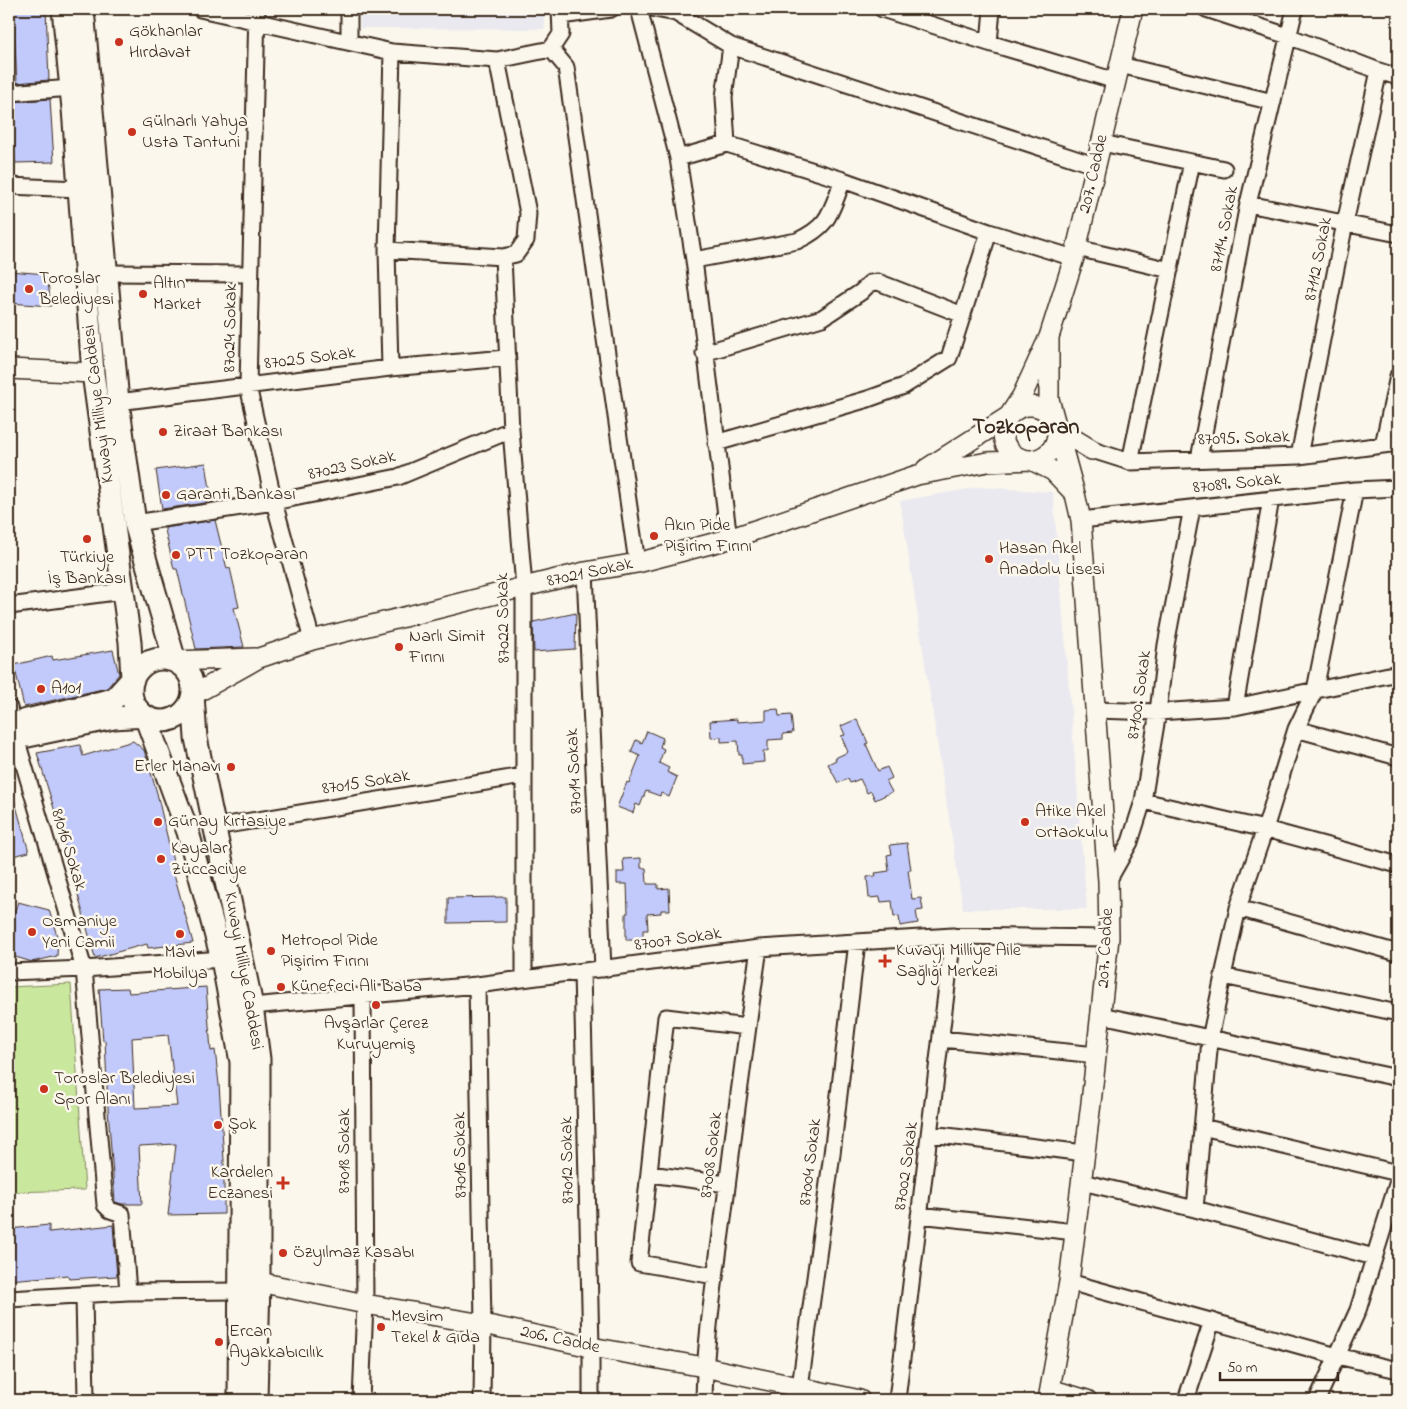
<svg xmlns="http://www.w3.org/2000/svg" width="1407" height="1409" viewBox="0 0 1407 1409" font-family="'Indie Flower',sans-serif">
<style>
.built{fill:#eae9f0}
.green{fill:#cae79e;stroke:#82885e}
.building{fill:#c2c9fb;stroke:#3b2a1e;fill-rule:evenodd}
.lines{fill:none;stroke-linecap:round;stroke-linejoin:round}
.minor-casing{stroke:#3b2a1e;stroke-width:19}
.tertiary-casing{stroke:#3b2a1e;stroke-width:22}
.secondary-casing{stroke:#3b2a1e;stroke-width:25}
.minor{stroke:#fbf7ec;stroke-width:15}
.tertiary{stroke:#fbf7ec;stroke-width:19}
.secondary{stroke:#fbf7ec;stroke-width:21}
.poi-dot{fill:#c8321e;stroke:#fbf7ec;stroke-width:2}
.labels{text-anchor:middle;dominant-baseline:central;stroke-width:5;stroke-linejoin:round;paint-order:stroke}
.poi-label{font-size:18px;fill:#3b2a1e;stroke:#fbf7ec;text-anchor:start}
.street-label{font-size:18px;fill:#3b2a1e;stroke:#fbf7ec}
.district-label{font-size:22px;font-weight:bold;fill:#3b2a1e;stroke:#fbf7ec}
</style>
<rect width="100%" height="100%" fill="#fbf7ec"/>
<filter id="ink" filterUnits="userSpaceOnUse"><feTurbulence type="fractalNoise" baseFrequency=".02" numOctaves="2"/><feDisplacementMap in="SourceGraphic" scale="10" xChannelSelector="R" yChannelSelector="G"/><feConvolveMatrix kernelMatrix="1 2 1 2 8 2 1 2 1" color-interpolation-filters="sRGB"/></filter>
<g filter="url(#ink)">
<path class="built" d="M360 9H543L545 29 360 28Z
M979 487 1053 492 1087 909H963L900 501Z"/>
<path class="green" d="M71 984 85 1190 9 1192V987Z"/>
<path class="building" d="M13 9H46L49 80 17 83Z
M50 99 54 162 15 163 12 102Z
M9 271 47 274 51 306 9 303Z
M206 463 212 502 162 509 156 470Z
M215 520 227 569 230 568 239 607 234 608 244 647 196 649 177 569H174L165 530V528Z
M576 613 575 649 534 652 533 622Z
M113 650 119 674 107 688 24 707 14 665 52 656 53 660Z
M778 709 779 716 791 715 793 733 783 734V739L768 740V751H763L764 762 742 764V755H739L738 741 721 742V737L711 738 710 721 737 719V722L766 720V710Z
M857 719 868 743 866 744 878 771 887 767 892 778 886 781 892 792 875 800 871 791 867 793 860 779 850 783 848 779 838 783 828 764 836 760 835 758 848 752 841 736 845 735 841 726Z
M647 731 663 738 660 747 664 749 659 763 669 768 667 772 677 777 669 797 661 793 660 796 646 791 640 806 636 804 633 813 617 807 627 782 629 783 640 756 631 752 636 740 642 743Z
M133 741 144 750 157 793 175 870H173L193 943 148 948 147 944 95 958 60 828 37 753 80 745 83 756Z
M9 795H13L29 852 9 857Z
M907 843 911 870H908L912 899 921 898 923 910 916 911 918 923 900 926 899 916 894 917 892 901 881 902 880 897 869 898 867 877 876 876 875 873 889 871 887 855 892 854 890 845Z
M641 858V868H646L647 884H658V889L669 888 670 910H661V913L647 914 648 930H643V940H626V913H628L627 884H617V872H624L623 859Z
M506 897V922L448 923V898Z
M18 902 49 910 58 939 57 956 32 962 9 955V926Z
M206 987 211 1051 215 1050 219 1084 224 1160V1214L168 1215 176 1144 139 1146 142 1204H122L115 1202 108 1109 105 1040 103 1041 99 989 128 988 129 993ZM168 1035 177 1106 135 1108 132 1038Z
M49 1225V1232L113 1225 117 1276 69 1279 68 1275 9 1280V1229Z"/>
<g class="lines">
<defs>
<path id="minor" d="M200 9 392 52 497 60 551 49 561 34 560 9
M257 9 248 386 274 502 312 640
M349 9V42
M639 9 678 158 694 260 729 539
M655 9 676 13 731 46 1097 166
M882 9 989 43 1116 81
M1206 9 1288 36 1379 71 1398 77
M561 16 611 9
M989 43 992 9
M551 49 566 67 637 563
M1120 65 1273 102
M9 93 71 88
M1102 143 1224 169
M727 144 724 97 731 46
M678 158 727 144 843 180 989 232 1074 258
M9 186 79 189
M1248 204 1398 234
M1077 248 1170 270
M387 250 503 257 516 254 526 240 528 213 497 60
M503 257 511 430 524 587V978
M694 260 797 241C831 225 830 212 843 180
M106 273 250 274
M704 353 822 318 861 292 870 283 878 282 963 315
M390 368 387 250 392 52
M118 402 390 368 506 358
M716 443 868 399 904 386 949 358 989 232
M1383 445 1398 376
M1092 450 1130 462 1299 456 1398 443
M1299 456 1345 223 1379 71
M1199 459 1248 204 1295 9
M1130 462 1192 162
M1081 520 1355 490 1398 488
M135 523 274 502 398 477 511 430
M585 572 603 969
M9 606 123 591
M1235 707 1271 499
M9 708 14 731 84 969 105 1205 110 1210 122 1214 128 1292
M1095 710 1158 712 1235 707 1398 673
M1296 729 1398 757
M1143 801 1265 829 1398 865
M215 827 523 776
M1108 881 1130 842 1143 801 1158 712 1166 645 1192 508
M1238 908 1398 953
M9 972 84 969 222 959
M582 972 591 1347V1400
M1223 976 1398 1013
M477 985 483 1324 482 1400
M252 1006 477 985 759 948 953 936 1109 938
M1101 1015 1398 1078
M942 1039 1096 1055
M1202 1127 1398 1173
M931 1134 1084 1153
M649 1174 727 1184
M1082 1182 1195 1209 1374 1257
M1195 1209 1210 1039 1223 976 1238 908 1265 829 1296 729 1315 690 1355 490
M919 1215 1075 1232
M715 1276 639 1263 666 1017 747 1027
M1069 1282 1337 1356 1398 1370
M84 1295 86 1400
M9 1299 128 1292 240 1291
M361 1400 365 1304 363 997
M704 1400C705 1340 715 1279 723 1219 734 1128 746 1038 759 948
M800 1400V1387L832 1154 857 942
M897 1400 953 936
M1186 1400 1212 1321
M1317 1400 1358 1310 1398 1181"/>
<path id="tertiary" d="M9 369 93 373
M1003 433a27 27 0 1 1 54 0a27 27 0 1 1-54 0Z
M1057 429 1092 450
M926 469 1009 416 1022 396 1049 337 1074 258 1133 9
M175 661 255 658
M193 695 259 658 312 640 524 587 585 572 637 563 729 539 917 475 988 462 1031 460 1053 471 1074 493
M259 1282 365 1304 483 1324 591 1347 704 1367 860 1400
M1050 1389 1087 1400
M1048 1400 1069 1282 1091 1103 1109 938 1108 881 1081 520 1075 494 1049 399V337"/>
<path id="secondary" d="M63 9 73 109 93 373 130 642 132 679 114 699 23 721 14 731 28 736 114 718 145 716 188 832 222 959 241 1062 239 1400
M83 9 118 402 135 523 175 661
M131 690a31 31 0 1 1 62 0a31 31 0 1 1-62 0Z
M193 695 196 738 252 1006 259 1059V1282L256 1400"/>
</defs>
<use href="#minor" class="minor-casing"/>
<use href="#tertiary" class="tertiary-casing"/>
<use href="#secondary" class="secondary-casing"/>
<use href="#minor" class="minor"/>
<use href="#tertiary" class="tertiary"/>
<use href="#secondary" class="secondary"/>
</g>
</g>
<g class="poi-dot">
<circle cx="119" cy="42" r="5"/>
<circle cx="132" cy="132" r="5"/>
<circle cx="29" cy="289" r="5"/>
<circle cx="143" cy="294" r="5"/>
<circle cx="163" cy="432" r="5"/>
<circle cx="166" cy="495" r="5"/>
<circle cx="654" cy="536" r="5"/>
<circle cx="87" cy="539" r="5"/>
<circle cx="176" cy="555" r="5"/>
<circle cx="989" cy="559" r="5"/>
<circle cx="399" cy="647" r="5"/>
<circle cx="41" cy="689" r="5"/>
<circle cx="231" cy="767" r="5"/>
<circle cx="158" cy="822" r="5"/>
<circle cx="1025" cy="822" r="5"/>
<circle cx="161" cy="859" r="5"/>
<circle cx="32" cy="932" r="5"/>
<circle cx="180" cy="934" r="5"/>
<circle cx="271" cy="951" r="5"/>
<path d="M882.5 953.5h5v5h5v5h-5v5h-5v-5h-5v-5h5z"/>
<circle cx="281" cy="987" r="5"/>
<circle cx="376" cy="1005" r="5"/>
<circle cx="44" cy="1089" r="5"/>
<circle cx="218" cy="1125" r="5"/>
<path d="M280.5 1175.5h5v5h5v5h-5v5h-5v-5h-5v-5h5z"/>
<circle cx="283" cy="1253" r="5"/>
<circle cx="381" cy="1327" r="5"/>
<circle cx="219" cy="1342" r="5"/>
</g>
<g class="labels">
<g class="poi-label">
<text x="129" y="32">Gökhanlar<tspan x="129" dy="21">Hırdavat</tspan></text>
<text x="142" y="122">Gülnarlı Yahya<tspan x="142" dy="21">Usta Tantuni</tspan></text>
<text x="39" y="279">Toroslar<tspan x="39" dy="21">Belediyesi</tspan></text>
<text x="153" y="284">Altın<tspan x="153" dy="21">Market</tspan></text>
<text x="173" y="432">Ziraat Bankası</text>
<text x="176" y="495">Garanti Bankası</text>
<text x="664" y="526">Akın Pide<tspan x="664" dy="21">Pişirim Fırını</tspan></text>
<text x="999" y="549">Hasan Akel<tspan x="999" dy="21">Anadolu Lisesi</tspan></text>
<text x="186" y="555">PTT Tozkoparan</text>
<text x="87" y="558" text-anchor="middle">Türkiye<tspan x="87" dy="21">İş Bankası</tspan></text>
<text x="409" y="637">Narlı Simit<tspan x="409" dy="21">Fırını</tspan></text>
<text x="51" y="689">A101</text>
<text x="221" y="767" text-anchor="end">Erler Manavı</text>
<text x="1035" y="812">Atike Akel<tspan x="1035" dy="21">Ortaokulu</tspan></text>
<text x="168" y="822">Günay Kırtasiye</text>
<text x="171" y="849">Kayalar<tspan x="171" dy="21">Züccaciye</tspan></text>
<text x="42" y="922">Osmaniye<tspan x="42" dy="21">Yeni Camii</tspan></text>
<text x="281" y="941">Metropol Pide<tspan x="281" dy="21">Pişirim Fırını</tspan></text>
<text x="896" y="951">Kuvayi Milliye Aile<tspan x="896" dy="21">Sağlığı Merkezi</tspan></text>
<text x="180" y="953" text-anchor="middle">Mavi<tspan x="180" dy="21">Mobilya</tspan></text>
<text x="291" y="987">Künefeci Ali Baba</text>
<text x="376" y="1024" text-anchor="middle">Avşarlar Çerez<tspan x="376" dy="21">Kuruyemiş</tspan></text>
<text x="54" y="1079">Toroslar Belediyesi<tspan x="54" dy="21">Spor Alanı</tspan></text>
<text x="228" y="1125">Şok</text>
<text x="273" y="1173" text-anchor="end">Kardelen<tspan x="273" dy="21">Eczanesi</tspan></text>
<text x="293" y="1253">Özyılmaz Kasabı</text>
<text x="391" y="1317">Mevsim<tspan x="391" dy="21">Tekel &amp; Gıda</tspan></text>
<text x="229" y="1332">Ercan<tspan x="229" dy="21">Ayakkabıcılık</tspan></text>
</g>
<g class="street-label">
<text transform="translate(1094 174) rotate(-77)">207. Cadde</text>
<text transform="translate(1225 229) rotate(-79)">87114. Sokak</text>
<text transform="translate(1319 259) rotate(-79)">87112 Sokak</text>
<text transform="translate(231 328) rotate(-89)">87024 Sokak</text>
<text transform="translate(310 359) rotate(-7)">87025 Sokak</text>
<text transform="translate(99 404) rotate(-97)">Kuvayi Milliye Caddesi</text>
<text transform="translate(1244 439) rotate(-2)">87095. Sokak</text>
<text transform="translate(352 466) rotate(-12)">87023 Sokak</text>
<text transform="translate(1237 484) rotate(-6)">87089. Sokak</text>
<text transform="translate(590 573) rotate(-12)">87021 Sokak</text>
<text transform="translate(504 618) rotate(-91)">87022 Sokak</text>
<text transform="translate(1140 695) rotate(-82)">87100. Sokak</text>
<text transform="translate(575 771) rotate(-93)">87014 Sokak</text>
<text transform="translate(366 783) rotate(-9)">87015 Sokak</text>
<text transform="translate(68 850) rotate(73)">81016 Sokak</text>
<text transform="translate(678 940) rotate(-8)">87007 Sokak</text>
<text transform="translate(1106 948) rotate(-87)">207. Cadde</text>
<text transform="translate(243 971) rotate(80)">Kuvayi Milliye Caddesi</text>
<text transform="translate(345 1151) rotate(-90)">87018 Sokak</text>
<text transform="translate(461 1155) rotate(-91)">87016 Sokak</text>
<text transform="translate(712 1155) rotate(-83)">87008 Sokak</text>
<text transform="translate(568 1160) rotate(-91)">87012 Sokak</text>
<text transform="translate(811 1162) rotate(-83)">87004 Sokak</text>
<text transform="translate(907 1166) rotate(-82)">87002 Sokak</text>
<text transform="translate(560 1340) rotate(12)">206. Cadde</text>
</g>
<g class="district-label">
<text x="1026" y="428">Tozkoparan</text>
</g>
</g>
<rect width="1407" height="1409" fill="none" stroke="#fbf7ec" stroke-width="30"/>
<rect x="15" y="15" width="1377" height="1379" fill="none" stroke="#3b2a1e" stroke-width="2" filter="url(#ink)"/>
<path d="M1220 1372v8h118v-8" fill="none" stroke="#3b2a1e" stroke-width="2.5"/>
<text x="1227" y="1372" font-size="15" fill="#3b2a1e" stroke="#fbf7ec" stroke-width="4" paint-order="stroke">50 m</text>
</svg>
